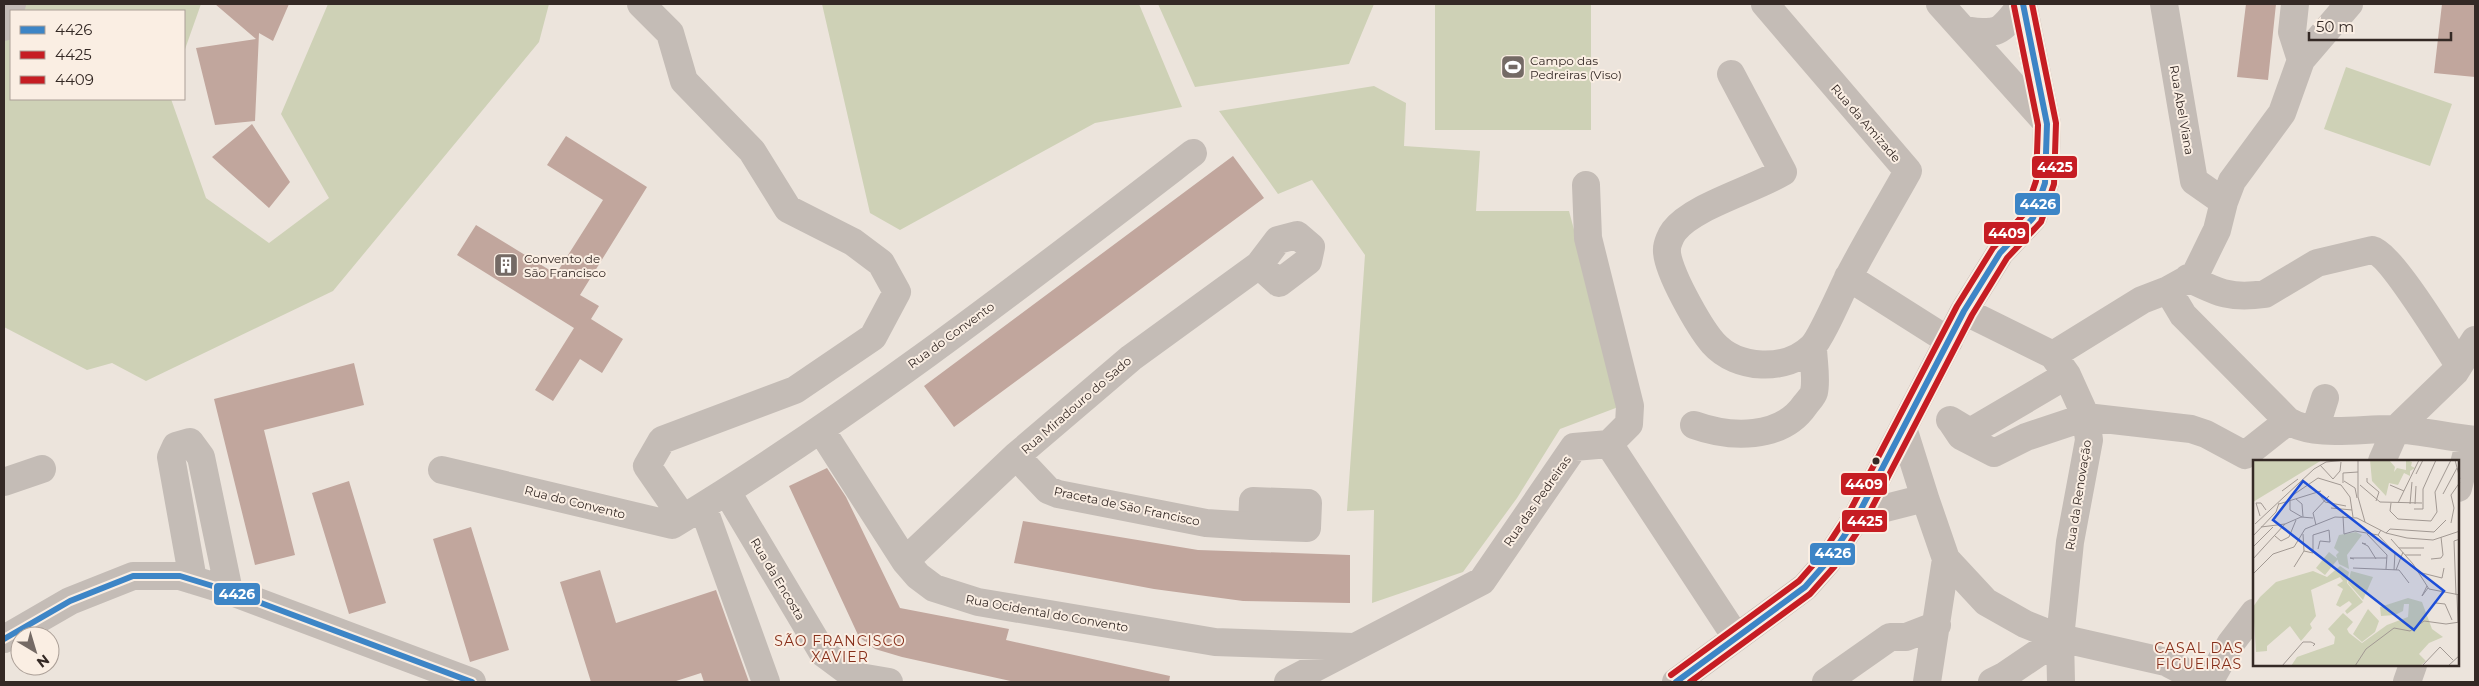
<svg xmlns="http://www.w3.org/2000/svg" width="2479" height="686" viewBox="0 0 2479 686" font-family="Montserrat,sans-serif">
<style>
.green{fill:#ced1b6}
.building{fill:#c1a69d}
.lines{fill:none;stroke-linecap:round;stroke-linejoin:round}
.minor{stroke:#c4bcb6;stroke-width:28}
.bus-1-casing{stroke:#faeee3;stroke-width:10}
.bus-2-casing{stroke:#faeee3;stroke-width:10}
.bus-3-casing{stroke:#faeee3;stroke-width:10}
.bus-1{stroke:#3d85c6;stroke-width:6}
.bus-2{stroke:#c61d23;stroke-width:6}
.bus-3{stroke:#c61d23;stroke-width:6}
.bus-dot{fill:#342925;stroke:#faeee3;stroke-width:2}
.labels{text-anchor:middle;dominant-baseline:central;stroke-width:4;stroke-linejoin:round;paint-order:stroke}
.poi-label{font-size:12px;fill:#342925;stroke:#faeee3;text-anchor:start}
.street-label{font-size:12px;fill:#342925;stroke:#faeee3}
.neighbourhood-label{font-size:14px;letter-spacing:1px;fill:#872f1a;stroke:#faeee3}
.inset-road{fill:none;stroke:#a29993;stroke-width:1}
.view{fill:#1d4ed8;fill-opacity:0.15;stroke:#1d4ed8;stroke-width:2.5}
.inset-edge{fill:none;stroke:#342925;stroke-width:2.5}
.line-badge{stroke:#faeee3;stroke-width:2}
.badge-label{font-size:14px;text-anchor:middle;font-weight:bold;fill:#fff}
</style>
<rect width="100%" height="100%" fill="#ece4dc"/>
<path class="green" d="M4 4H201L184 52V11H11V99H171L206 198 269 243 329 198 281 114 328 4H549L539 42 333 291 146 381 112 363 87 370 4 327Z
M822 4H1139L1182 107 1095 123 900 230 870 213Z
M1158 4H1374L1349 64 1195 87Z
M1435 4H1591V130H1435Z
M2346 67 2452 104 2430 166 2324 129Z
M1374 86 1406 103 1404 146 1480 151 1476 211H1569L1621 406 1560 429 1517 498 1463 572 1372 603 1374 510 1347 511 1365 255 1312 180 1278 194 1219 111Z"/>
<path class="building" d="M215 4H289L273 41 259 33 255 121 215 125 196 48 256 39Z
M2246 4H2276L2268 80 2237 77Z
M2442 4H2475V77L2434 73Z
M252 124 290 182 269 208 212 157Z
M566 136 647 187 580 295 599 306 591 319 623 339 602 373 580 359 553 401 535 390 574 328 457 255 476 225 556 274 603 200 547 165Z
M1233 156 1264 198 954 427 924 386Z
M354 363 364 405 264 430 295 555 255 565 214 399Z
M827 468 846 497 900 608 1009 629 1006 640 1170 676 1169 682H1015L902 657 875 649 859 637 789 486Z
M349 481 386 603 349 614 312 493Z
M1023 521 1198 550 1350 555V603L1243 601 1154 589 1014 563Z
M471 527 509 650 470 662 433 539Z
M600 570 616 623 716 590 749 682H704L701 673 673 682H591L560 582Z"/>
<g class="lines">
<path class="minor" d="M641 4 670 33 684 81 752 151 788 209 853 242 881 263 897 292 873 337 795 390 662 440 647 466 683 518
M1940 4 2046 122
M2164 4 2194 181 2224 202
M2295 4 2292 32 2301 60
M4 27 12 4
M1964 30C2000 35 2000 33 2022 4
M1731 74 1783 172C1753 190 1693 206 1674 231 1671 235 1667 244 1667 249 1665 268 1700 328 1713 343 1737 370 1786 372 1812 347 1821 338 1840 294 1847 280 1866 243 1888 207 1908 171L1765 4
M1586 185 1588 238 1630 406 1629 424 1609 444
M1848 277 1949 341
M2188 278C2219 293 2230 299 2265 294L2317 263 2372 250C2391 254 2445 344 2459 365
M2168 290 2183 315 2288 421C2316 438 2362 428 2395 429 2421 431 2449 437 2475 440
M1964 311 2053 355 2067 375 2086 417 2089 440 2070 542 2060 638 2061 682
M2053 355 2142 300 2168 290 2195 275 2217 230 2224 202 2232 181 2282 113 2301 60 2349 4
M1950 420 1970 432 2067 375
M1951 421 1961 436 1994 453 2026 437 2086 417 2191 429 2206 434 2245 455 2288 421
M1694 425C1730 438 1781 440 1805 405 1808 401 1813 396 1814 392 1817 379 1813 360 1813 346
M2315 429 2325 398
M821 430 905 561 918 576 934 588 978 602 1215 642 1353 647
M1016 456 1048 490 1058 494 1206 523 1252 526 1253 501 1308 503 1307 528 1252 526
M2382 461 2396 429 2455 372 2475 340
M442 470 672 525C854 415 1024 283 1193 153
M4 482 42 469
M2458 488 2470 440
M727 492 823 653 854 676 889 682
M1925 498 1946 559 1927 682
M703 507 766 682
M1858 515 1925 498 1903 428
M1946 559 1986 602 2025 624 2060 638 2166 662 2204 682
M905 561 1016 456 1131 358 1259 265 1278 240 1297 235 1311 247 1308 261 1279 283 1259 265
M193 580 171 457 176 446 190 442 201 457 229 591
M4 639 70 601 133 576H180L229 591 472 682
M1288 682 1482 581 1574 447 1609 444 1736 637
M1676 682 1805 587 1827 562 1858 515 1964 311 2000 253 2033 218 2045 183 2047 124 2023 4
M1826 682 1890 637H1906L1937 625
M1992 682 2004 676 2060 638
M2209 682 2231 643 2254 613
M2407 682 2413 665"/>
<defs>
<path id="bus-1" d="M4 639 70 601 133 576H180L229 591 472 682
M1676 682 1805 587 1827 562 1858 515 1964 311 2000 253 2033 218 2045 183 2047 124 2023 4"/>
<path id="bus-2" d="M1690 682 1810 594 1834 567 1866 519 1972 315 2007 258 2041 222 2054 184 2056 123 2032 4"/>
<path id="bus-3" d="M1671 675 1799 581 1820 557 1850 511 1957 306 1993 248 2025 213 2036 181 2038 125 2014 6"/>
</defs>
<use href="#bus-1" class="bus-1-casing"/>
<use href="#bus-2" class="bus-2-casing"/>
<use href="#bus-3" class="bus-3-casing"/>
<use href="#bus-1" class="bus-1"/>
<use href="#bus-2" class="bus-2"/>
<use href="#bus-3" class="bus-3"/>
</g>
<defs>
<symbol id="stadium-square" viewBox="-11 -11 22 22"><rect x="-9" y="-9" width="18" height="18" rx="4" fill="#746a65" stroke="#faeee3"/><path d="M0-5a6.5 5 0 1 0 0 10a6.5 5 0 1 0 0-10ZM-3.5-1.8h7v3.6h-7Z" fill="#fff"/></symbol>
<symbol id="building-square" viewBox="-11 -11 22 22"><rect x="-9" y="-9" width="18" height="18" rx="4" fill="#746a65" stroke="#faeee3"/><path d="M-4-6H4V6H1V3H-1V6H-4ZM-2.5-4.3h1.7v1.8h-1.7ZM.8-4.3h1.7v1.8H.8ZM-2.5-1h1.7V.8h-1.7ZM.8-1h1.7V.8H.8Z" fill="#fff"/></symbol>
</defs>
<g fill-rule="evenodd">
<use href="#stadium-square" x="1499" y="53" width="28" height="28"/>
<use href="#building-square" x="492" y="251" width="28" height="28"/>
</g>
<circle class="bus-dot" cx="1876" cy="461" r="4.5"/>
<g class="labels">
<g class="poi-label">
<text x="1530" y="60">Campo das<tspan x="1530" dy="14">Pedreiras (Viso)</tspan></text>
<text x="524" y="258">Convento de<tspan x="524" dy="14">São Francisco</tspan></text>
</g>
<g class="street-label">
<text transform="translate(2182 110) rotate(80)">Rua Abel Viana</text>
<text transform="translate(1866 123) rotate(49)">Rua da Amizade</text>
<text transform="translate(951 335) rotate(-36)">Rua do Convento</text>
<text transform="translate(1076 405) rotate(-41)">Rua Miradouro do Sado</text>
<text transform="translate(2078 495) rotate(-81)">Rua da Renovação</text>
<text transform="translate(1537 501) rotate(-55)">Rua das Pedreiras</text>
<text transform="translate(575 502) rotate(14)">Rua do Convento</text>
<text transform="translate(1127 506) rotate(12)">Praceta de São Francisco</text>
<text transform="translate(778 579) rotate(59)">Rua da Encosta</text>
<text transform="translate(1047 613) rotate(10)">Rua Ocidental do Convento</text>
</g>
<g class="neighbourhood-label">
<text x="840" y="641">SÃO FRANCISCO<tspan x="840" dy="16">XAVIER</tspan></text>
<text x="2199" y="648">CASAL DAS<tspan x="2199" dy="16">FIGUEIRAS</tspan></text>
</g>
</g>
<g transform="translate(2253 460)">
<rect width="206" height="206" fill="#ece4dc"/>
<path d="M0 0H69L0 42ZM117 0H136L142 7 141 12 144 8 153 10V0L159 2 158 6 162 8 157 11V16L151 13 145 25 136 23 133 36 119 21ZM103 72 109 75 94 95 96 109 86 104 83 95 86 92 81 88 86 75ZM76 92 85 99 72 115 63 108ZM87 106 96 112 94 123 110 142 94 154 92 151 99 144 96 141 87 147 83 145 90 129 84 125 90 121 87 117 58 130 63 156 57 164 59 168 48 181 37 166 14 186V191L3 192 0 147 7 137 23 122 60 111 74 117ZM98 111 120 117 110 140 95 123ZM155 138 169 142 179 169 190 177 176 183 166 194 173 201 167 206H38L44 197 81 184 82 177 75 169 90 153 100 162 94 169 96 173 109 183 134 165 155 157 156 144H151L150 151 142 155 128 156 127 147ZM115 149 126 161 122 172 109 182 100 174Z" fill="#ced1b6"/>
<path class="inset-road" d="M105 0V37L112 62M202 0 207 19M67 5 80 19 87 11 88 2M163 14 170 0M114 18V22L126 32 123 41M91 21 102 28 104 38M90 23V13L105 12M107 25 127 42 169 43M137 25 151 31M29 31 45 19M65 33 72 42 93 46M190 34 204 8M40 35 65 18 88 25 97 37 100 57M43 39 49 44 50 57M37 40V50L49 57M138 43 137 51 145 59 178 61 184 52 182 32 198 0M145 43 166 0M26 44 68 31M157 44 159 22M162 44 163 26M78 48 99 50M161 49H170V29L183 0M7 56 3 43H8L13 50M90 56 91 74 102 71 125 75 128 70M198 63 201 48 198 35 207 22M2 64 61 9 73 2 93 0M63 65 60 53 76 36M8 67 32 64 48 57 60 58M133 73 137 69 181 72 193 60M50 74 51 91 60 93V75L76 70 77 82 67 81 65 89M114 74 134 95 133 109M125 75 142 93 141 110M0 76 23 52 26 43M22 76 28 81 36 77 43 60M138 79 160 104 176 129 207 135M113 84 109 83 115 86 123 99M0 87 20 67M146 88H171M152 95H168M0 99 32 64M101 99 97 98H134M178 99 188 98 190 95 188 77M41 107 51 91M100 108 146 110 156 123M143 110 150 92M165 112 189 118 191 108M0 114 20 94 41 87 52 69 82 57 104 58 133 73 154 78 180 80 207 71M174 126 169 136 175 128M203 135 201 81 207 79M204 135 205 162M183 143 192 144 199 160M29 206 50 182H58L62 184 60 186M102 206 113 189 141 168 157 171 171 161 193 164 207 162M169 206 187 187 200 200M195 206 207 195"/>
<path class="view" d="M50 21 191 131 161 170 20 60Z"/>
<rect width="206" height="206" class="inset-edge"/>
</g>
<g class="line-badge">
<rect x="2031" y="155" width="47" height="24" rx="5" fill="#c61d23"/>
<rect x="2014" y="192" width="47" height="24" rx="5" fill="#3d85c6"/>
<rect x="1983" y="221" width="47" height="24" rx="5" fill="#c61d23"/>
<rect x="1840" y="472" width="48" height="24" rx="5" fill="#c61d23"/>
<rect x="1841" y="509" width="47" height="24" rx="5" fill="#c61d23"/>
<rect x="1809" y="542" width="47" height="24" rx="5" fill="#3d85c6"/>
<rect x="213" y="582" width="48" height="24" rx="5" fill="#3d85c6"/>
</g>
<g class="badge-label">
<text x="2055" y="172">4425</text>
<text x="2038" y="209">4426</text>
<text x="2007" y="238">4409</text>
<text x="1864" y="489">4409</text>
<text x="1865" y="526">4425</text>
<text x="1833" y="558">4426</text>
<text x="237" y="599">4426</text>
</g>
<rect width="2479" height="686" fill="none" stroke="#342925" stroke-width="10"/>
<rect x="10" y="10" width="175" height="90" fill="#faeee3" stroke="#ab9f97"/>
<rect x="20" y="26" width="25" height="8" fill="#3d85c6" stroke="#ab9f97"/>
<text x="55" y="35" font-size="15" fill="#342925">4426</text>
<rect x="20" y="51" width="25" height="8" fill="#c61d23" stroke="#ab9f97"/>
<text x="55" y="60" font-size="15" fill="#342925">4425</text>
<rect x="20" y="76" width="25" height="8" fill="#c61d23" stroke="#ab9f97"/>
<text x="55" y="85" font-size="15" fill="#342925">4409</text>
<g transform="translate(35 651) rotate(142)"><circle r="24" fill="#faeee3" stroke="#ab9f97"/>
<path d="M0-4L9 19L0 12L-9 19Z" fill="#746a65"/>
<text y="-8" font-size="14" font-weight="bold" text-anchor="middle" fill="#342925">N</text>
</g>
<path d="M2309 32v8h142v-8" fill="none" stroke="#342925" stroke-width="2.5"/>
<text x="2316" y="32" font-size="15" fill="#342925" stroke="#faeee3" stroke-width="4" paint-order="stroke">50 m</text>
</svg>
